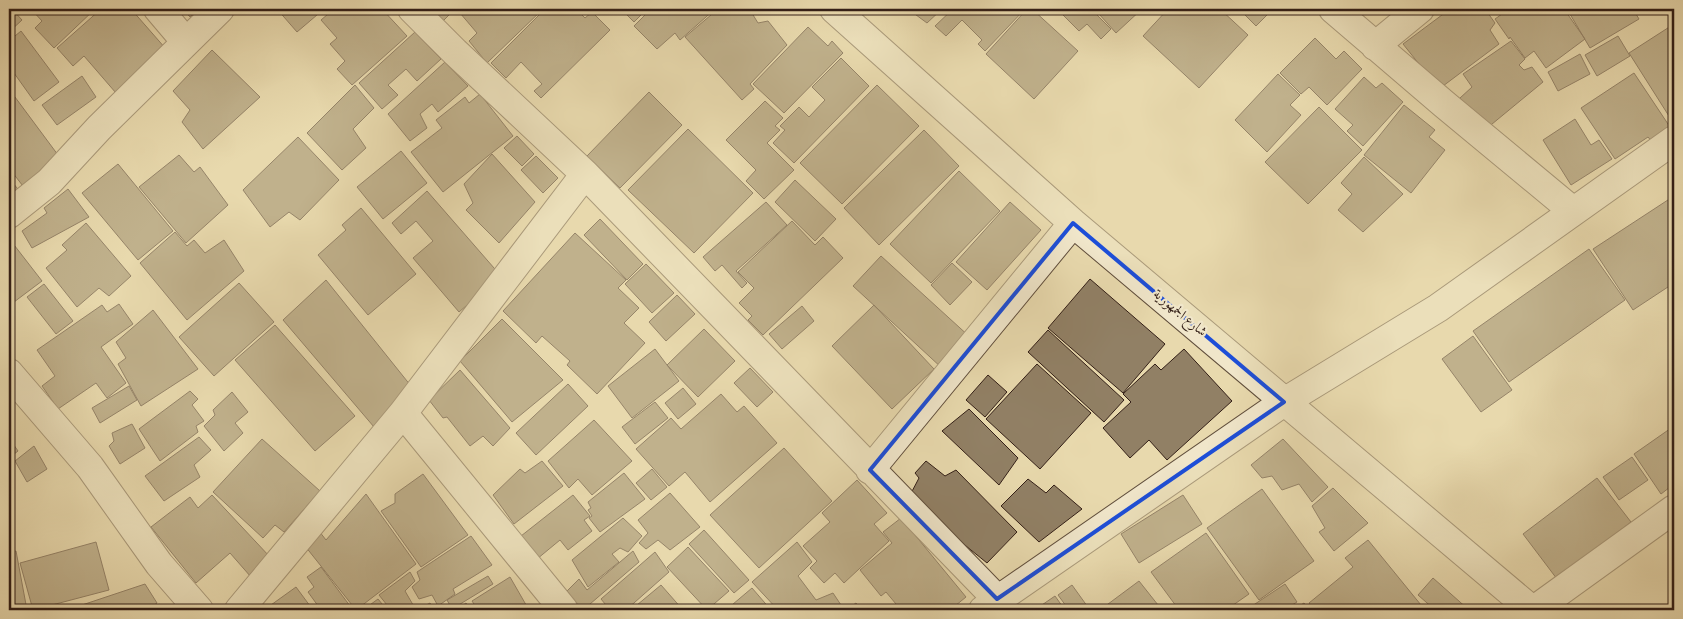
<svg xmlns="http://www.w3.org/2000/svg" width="1683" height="619" viewBox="0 0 1683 619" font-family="'IM FELL English',Amiri,serif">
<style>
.building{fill:#918065;stroke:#331f17}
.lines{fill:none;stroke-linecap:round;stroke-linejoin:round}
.street-casing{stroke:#604e3c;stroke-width:30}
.street{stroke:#f0e6ca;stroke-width:28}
.marked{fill:none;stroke:#1d4ed8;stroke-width:4;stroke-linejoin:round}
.labels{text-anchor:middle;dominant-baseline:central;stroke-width:4.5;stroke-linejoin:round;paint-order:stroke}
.street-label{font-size:14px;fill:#331f17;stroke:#f0e6ca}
</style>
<rect width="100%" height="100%" fill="#e8d9ad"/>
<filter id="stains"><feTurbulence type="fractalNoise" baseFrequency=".004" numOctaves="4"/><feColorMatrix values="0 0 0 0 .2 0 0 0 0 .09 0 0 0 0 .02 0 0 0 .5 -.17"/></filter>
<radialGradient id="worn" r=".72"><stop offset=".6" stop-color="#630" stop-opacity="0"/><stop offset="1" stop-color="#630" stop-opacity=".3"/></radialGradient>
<path class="building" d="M9 9H12L22 20 9 32Z
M31 9H95L54 48 35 28 42 21Z
M101 9H131L166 49 116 93 84 56 73 66 57 48Z
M183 9H199L190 17Z
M277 9H324L297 32Z
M334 9H382L407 36 352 85 337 69 345 61 330 44 337 38 321 20Z
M430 9H455L442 22Z
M464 9H543L487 63 469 41 477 33 460 13Z
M545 9H548L554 15 560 9H576L585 18 592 12 610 30 541 98 534 91 542 84 521 62 506 78 491 63Z
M621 9H647L634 22Z
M651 9H715L680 40 675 33 657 49 634 26Z
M718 9H735L738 14 750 10 758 23 768 21 787 45 750 84 754 89 742 100 685 37Z
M908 9H942L927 23Z
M953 9H1025L985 51 978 44 982 40 962 20 946 36 935 26Z
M1027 9H1032L1078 51 1034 99 986 54Z
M1057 9H1091L1111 29 1101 39 1087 24 1079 31Z
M1105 9H1142L1116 33 1099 14Z
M1168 9H1220L1248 35 1199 88 1143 36Z
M1239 9H1273L1256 26Z
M1450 9H1485L1495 23 1490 30 1499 44 1439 89 1403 44Z
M1509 9H1564L1585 39 1546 68 1534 51 1525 58 1510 37 1509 39 1495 19Z
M1567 9H1616L1617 10 1620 9H1633L1639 19 1590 48Z
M1674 24V124L1629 53Z
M808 27 828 46 832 41 843 53 784 113 753 84Z
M21 31 59 82 34 101 9 66V41Z
M415 32 441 59 417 81 406 69 388 85 398 95 382 109 359 83Z
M1618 36 1630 56 1597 76 1585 55Z
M1315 38 1336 59 1344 51 1362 69 1327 105 1309 87 1301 94 1280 73Z
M1511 41 1525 59 1519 65 1524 70 1532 67 1543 82 1486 129 1460 98 1472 87 1463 74Z
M212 50 260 97 203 149 182 122 190 110 173 91Z
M1580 54 1590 74 1558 91 1548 72Z
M841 58 869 86 794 163 773 143 785 130 780 126 799 107 809 117 825 100 812 87Z
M445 62 468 86 438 112 432 104 420 114 427 128 410 141 388 114Z
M1634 73 1672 130 1653 143 1648 137 1615 159 1581 108Z
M1278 74 1300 95 1290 105 1301 115 1267 152 1235 120Z
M82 76 96 97 57 125 42 105Z
M1364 77 1376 88 1382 83 1403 102 1363 146 1347 131 1353 125 1335 109Z
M355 85 374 108 353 129 366 148 342 170 307 133Z
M877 85 919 126 842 204 800 163Z
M9 89 61 159 26 190 9 168Z
M649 92 682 125 620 188 587 156Z
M480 94 513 136 443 192 411 152 442 128 436 120 465 97 469 103Z
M765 101 783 118 775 126 780 130 767 143 794 170 764 199 746 181 756 170 726 140Z
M1404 105 1435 130 1429 137 1445 150 1411 193 1364 155Z
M1319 107 1362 150 1308 204 1265 162Z
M1575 119 1591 145 1599 140 1612 159 1571 185 1543 140Z
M688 129 753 193 694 253 628 190Z
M924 130 959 166 879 245 844 208Z
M517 136 534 154 522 166 504 148Z
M298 137 339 180 300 220 289 212 270 227 243 190Z
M401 151 427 183 383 219 357 187Z
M492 154 535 202 499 243 466 210 473 203 464 184Z
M179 155 194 172 200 167 228 205 186 243 139 187Z
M536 156 558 178 543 193 521 170Z
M1364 157 1403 194 1363 232 1338 210 1352 194 1341 183Z
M118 164 173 231 138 260 82 193Z
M959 171 1000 211 931 283 890 244Z
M9 178 21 193 9 204Z
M795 180 836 219 815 241 775 202Z
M68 189 89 217 32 248 22 231 47 213 44 208Z
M427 191 501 276 459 312 413 258 433 241 416 221 401 234 392 223Z
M1674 196V283L1633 310 1593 249Z
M766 202 787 225 736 271 747 283 742 288 722 265 715 271 703 257Z
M1010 202 1041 230 987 290 956 262Z
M361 208 416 274 368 315 318 255 346 230 342 225Z
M600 219 643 264 627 280 584 235Z
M792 221 815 245 823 237 843 258 763 335 748 320 752 316 739 303 754 288 738 272Z
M86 223 131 276 109 296 99 288 77 307 46 268 67 250 62 245Z
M175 232 187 246 194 240 205 253 224 240 244 271 187 320 140 263Z
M575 233 626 280 618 288 639 308 624 323 645 343 597 394 567 365 570 361 542 336 536 343 503 311Z
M11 241 42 281 10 305 9 243Z
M1589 249 1625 300 1509 382 1473 331Z
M881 256 971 338 943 369 853 286Z
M952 263 972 282 950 305 931 285Z
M646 264 674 293 652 313 625 284Z
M1090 279 1165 344 1123 393 1048 328Z
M326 280 411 386 374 427 283 320Z
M239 283 274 322 214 376 179 337Z
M44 284 73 321 56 334 27 297Z
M677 295 695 314 666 341 649 322Z
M119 304 133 324 101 347 126 383 107 398 96 383 58 409 42 386 55 376 37 350 102 305 107 312Z
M874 305 934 369 892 409 832 346Z
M802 306 814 321 782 349 769 334Z
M153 310 198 369 141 406 118 364 126 358 116 342Z
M502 319 563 380 512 422 460 361Z
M275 325 355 416 315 451 235 360Z
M704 329 735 361 698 397 667 365Z
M1048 330 1124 400 1104 422 1028 352Z
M1473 336 1512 390 1481 412 1442 359Z
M655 349 679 381 632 418 608 386Z
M1184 349 1232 401 1167 460 1149 440 1130 458 1103 428 1131 402 1123 394 1155 364 1161 370Z
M1037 364 1091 413 1040 469 986 419Z
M750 368 773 392 757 407 734 383Z
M460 370 510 428 493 446 483 436 470 446 447 417 443 418 429 400Z
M988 375 1007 392 985 417 966 400Z
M568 384 588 406 536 455 516 433Z
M129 386 137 400 100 423 92 408Z
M683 388 696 404 678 419 665 403Z
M190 391 198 399 192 405 204 421 196 426 198 432 160 461 139 429Z
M232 392 248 412 235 423 243 433 224 451 204 426 215 415 213 410Z
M721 394 737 412 744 406 777 443 710 502 685 472 669 486 636 449 671 418 681 429Z
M655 402 668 418 635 444 622 427Z
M969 409 1018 458 999 485 942 431Z
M594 420 632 461 592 495 578 479 569 488 548 461Z
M132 424 145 448 120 464 109 446 114 441 112 433Z
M1674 426V484L1661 494 1634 454Z
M199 437 211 450 194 465 200 477 164 501 145 476Z
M9 438 18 451 9 458Z
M262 439 320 491 284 532 275 525 263 538 213 492Z
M1283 439 1328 487 1312 502 1299 484 1282 490 1272 476 1262 478 1251 465Z
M34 446 47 469 27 482 15 461Z
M784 448 832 501 759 568 710 515Z
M1632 457 1648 480 1619 500 1603 477Z
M542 461 563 486 514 524 493 495 520 469 525 473Z
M926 461 945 476 956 470 1017 532 987 563 908 499 919 478 915 473Z
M652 469 667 487 651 500 636 483Z
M624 473 645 499 600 532 589 518 592 516 588 510 591 508 588 502Z
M423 474 468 535 421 567 381 511 395 503V494Z
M1597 478 1631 522 1557 579 1523 534Z
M1028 479 1046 493 1054 485 1082 509 1039 542 1001 506Z
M857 480 887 513 874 524 889 541 844 583 835 573 824 583 810 568 817 561 803 546 830 522 822 513Z
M1333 488 1368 523 1334 551 1319 532 1325 528 1312 506Z
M1262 489 1314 561 1259 600 1207 528Z
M670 493 700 527 670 550 658 540 646 549 639 543 648 533 638 520Z
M366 494 416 564 356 610 305 546 319 531 326 540Z
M212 495 270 557 251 577 230 553 196 583 151 527 190 497 198 508Z
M573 495 590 516 584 520 592 531 568 550 560 540 537 559 521 536Z
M1183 495 1202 524 1139 563 1121 534Z
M623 518 642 536 628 552 620 548 612 554 619 562 588 587 572 560Z
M901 518 966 597 950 610H901L886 592 881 596 860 570 892 543 883 532Z
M704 530 749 580 734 593 689 544Z
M1206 533 1249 594 1226 610H1179L1151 572Z
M471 536 492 565 453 589 455 594 438 606 432 595 419 599 412 587 420 580 417 572Z
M1368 540 1421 605 1415 610H1315L1309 603 1353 567 1345 558Z
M96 542 109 590 33 610 20 563Z
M797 542 812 562 798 576 816 600 833 593 841 605 835 610H778L752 582Z
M688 547 729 591 707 610 667 567Z
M16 551 27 610H9V552Z
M633 551 639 562 583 610H581L567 591 579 579 587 590Z
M655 552 669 572 626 610H610L601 599Z
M321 567 353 610H321L308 592 314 587 307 577Z
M410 572 415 581 405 591 416 610H391L379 595Z
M488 576 493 584 452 609 447 600Z
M510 577 529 610H478L472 601Z
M1433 578 1469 610H1435L1418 595Z
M1139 581 1162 610H1100Z
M145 584 157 603 147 610H77L76 607Z
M1285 584 1297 602 1284 610H1246Z
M661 585 683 610H631Z
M1072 585 1090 610H1069L1058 595Z
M296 587 313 610H264Z
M752 588 771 610H726Z
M1055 596 1065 610H1037L1036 609Z
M378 599 387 610H363Z
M430 603 434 610H417Z
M466 603 471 610H456Z
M856 603 862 610H846Z
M1304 603 1310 610H1293Z
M160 604 165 610H152Z
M445 605 449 610H437Z"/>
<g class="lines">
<defs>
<path id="street" d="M158 9 186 42
M412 9 455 52 585 174 997 599
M834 9 1073 223 1532 610
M1333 9 1444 104 1573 211
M1375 46 1420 9
M9 214 49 182 99 128 220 9
M9 373 90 467 159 564 199 610
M403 413 564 610
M870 470 1073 223
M239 610 403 413 585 174
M983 610 1284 402 1438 308 1674 140
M1534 610 1674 509"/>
</defs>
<use href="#street" class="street-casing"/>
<use href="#street" class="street"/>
</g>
<path d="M0 0H1683V619H0ZM1073 223 1284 402 997 599 870 470Z" fill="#e8d9ad" fill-opacity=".55" fill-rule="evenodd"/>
<path class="marked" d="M1073 223 1284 402 997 599 870 470Z"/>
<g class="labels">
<g class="street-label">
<text transform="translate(1180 313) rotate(40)">شارع الجمهورية</text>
</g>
</g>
<rect width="1683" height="619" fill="none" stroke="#e8d9ad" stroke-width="30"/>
<rect x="10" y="10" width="1663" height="599" fill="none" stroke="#331f17" stroke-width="2.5"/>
<rect x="15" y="15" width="1653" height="589" fill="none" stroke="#331f17"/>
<rect width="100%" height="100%" filter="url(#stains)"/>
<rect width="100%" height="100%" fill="url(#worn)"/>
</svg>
